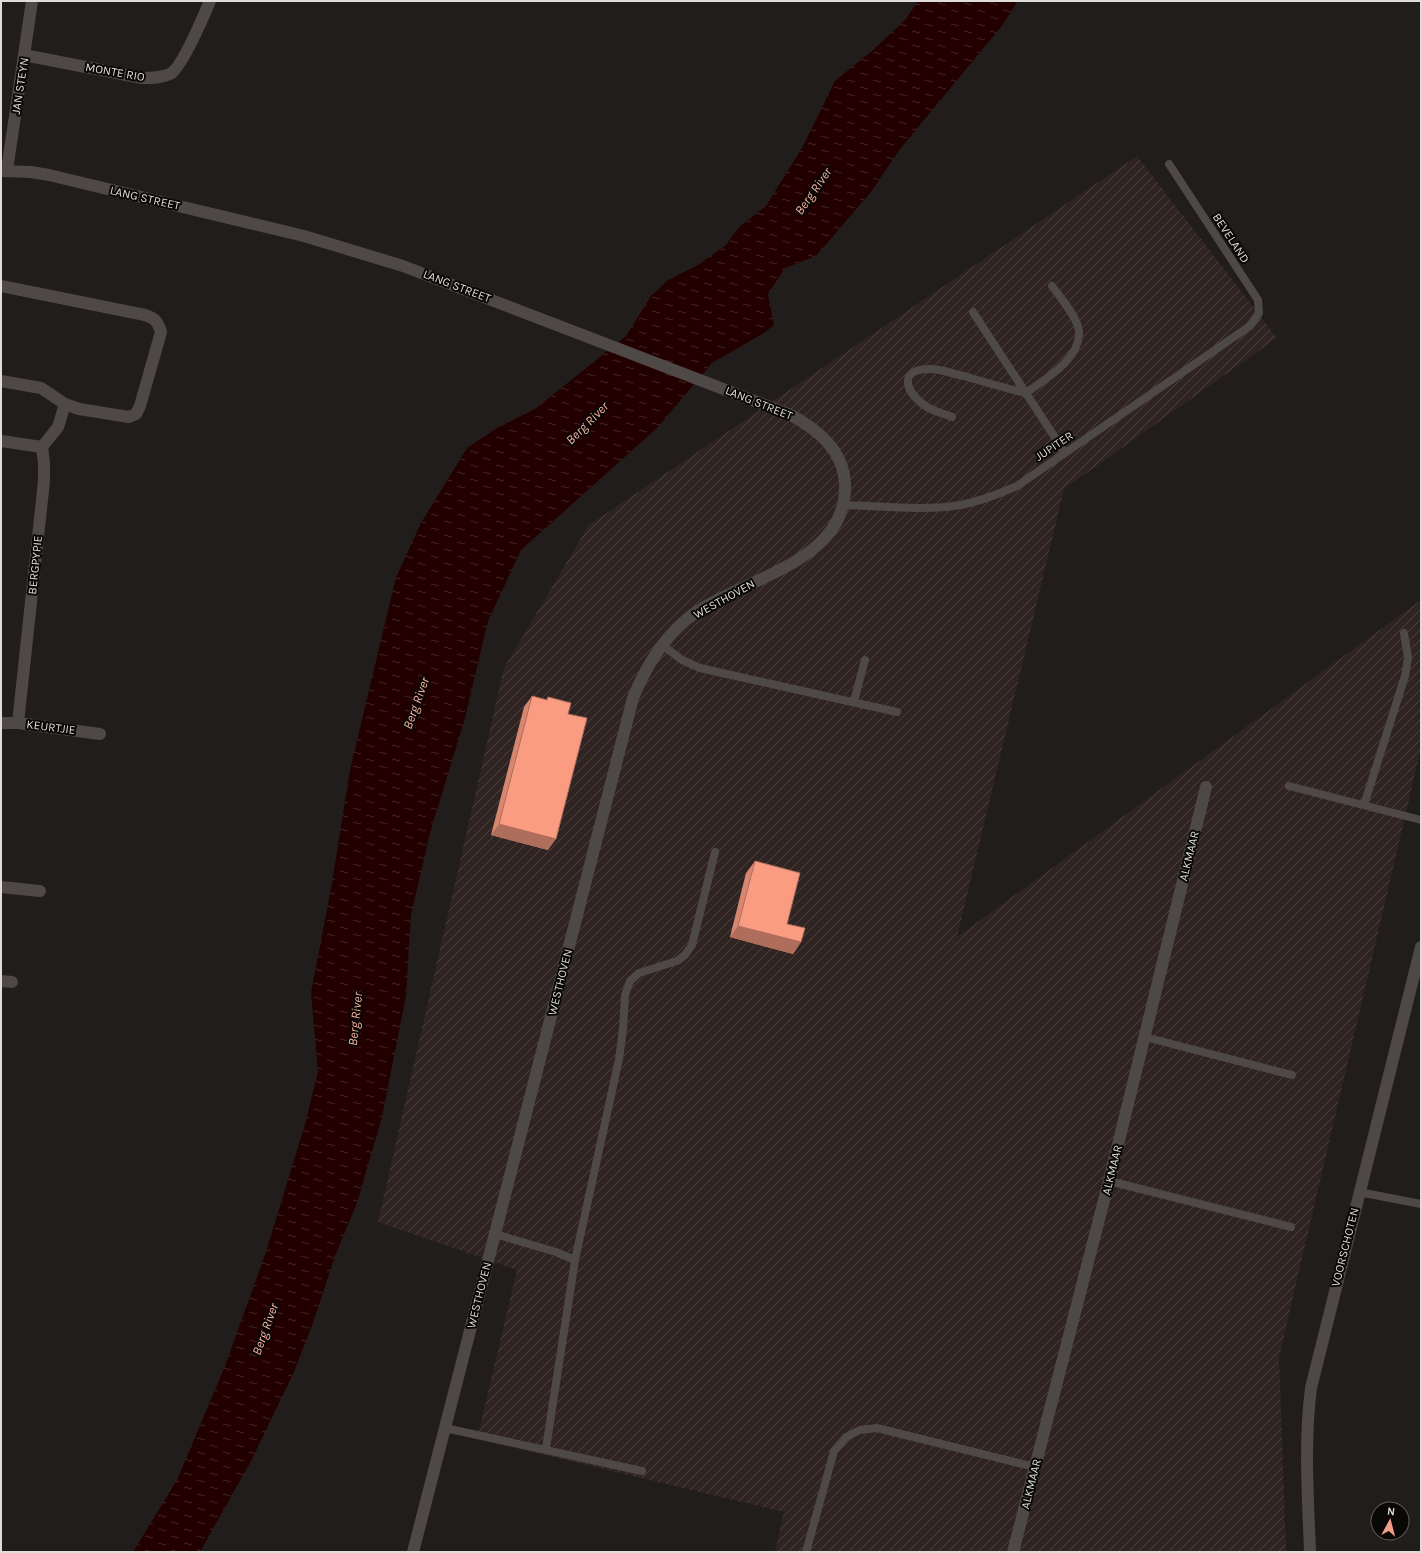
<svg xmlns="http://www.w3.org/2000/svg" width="1422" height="1553" viewBox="0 0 1422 1553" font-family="Karla,sans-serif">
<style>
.industrial{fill:url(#industrial-furrows)}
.water{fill:url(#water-ripples)}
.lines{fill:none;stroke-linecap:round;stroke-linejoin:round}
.service{stroke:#4e4947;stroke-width:8}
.minor{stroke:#4e4947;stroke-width:12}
.tertiary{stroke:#4e4947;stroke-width:12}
.wall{fill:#d78670}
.shaded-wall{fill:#af6d5b}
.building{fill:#fa9c82;stroke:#af6d5b}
.labels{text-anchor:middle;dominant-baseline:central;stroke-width:4;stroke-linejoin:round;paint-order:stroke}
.street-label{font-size:12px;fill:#dfdcdb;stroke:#090807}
.water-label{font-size:13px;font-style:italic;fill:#fab29e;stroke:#090807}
</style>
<defs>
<pattern id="industrial-furrows" width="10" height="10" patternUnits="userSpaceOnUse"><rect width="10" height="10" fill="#2f2421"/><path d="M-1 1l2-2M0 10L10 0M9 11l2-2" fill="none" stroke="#4d4341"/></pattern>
<pattern id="water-ripples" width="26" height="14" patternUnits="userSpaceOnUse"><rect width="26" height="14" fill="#230000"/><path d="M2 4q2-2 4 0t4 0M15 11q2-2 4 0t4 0" fill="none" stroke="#422525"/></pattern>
</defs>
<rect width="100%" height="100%" fill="#211d1c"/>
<path class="industrial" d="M1137 156 1277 338 1064 489 957 937 1421 600V748L1279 1357 1286 1552H775L784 1512 477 1439 517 1270 378 1222 504 668 589 525Z"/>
<path class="water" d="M918 1H1018L1001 27 900 149 871 192 816 256 785 268 768 294 774 325 764 333 712 363 657 428 521 550 488 621 465 718 430 833 411 915 406 996 382 1117 357 1203 335 1256 313 1323 293 1374 251 1461 200 1552H133L177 1480 225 1366 266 1252 305 1124 318 1072 311 993 332 883 350 770 396 577 421 523 467 448 497 428 535 409 580 373 626 336 651 296 668 280 698 265 726 245 738 228 766 206 802 148 835 81 873 50 906 19Z"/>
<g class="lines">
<path class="service" d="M973 312 1065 453
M952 417C942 413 932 411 924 405 904 390 899 369 930 369 942 369 953 374 964 376 984 382 1005 388 1026 393 1045 379 1081 359 1079 331 1078 318 1060 297 1052 286
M844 505C881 506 925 511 961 505 981 501 999 494 1017 486L1250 326 1259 313 1258 300 1169 164
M662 645 682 660 700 668 897 712
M854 701 865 660
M1289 786 1421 820
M1364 805 1405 676 1408 658 1404 633
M1145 1037 1292 1075
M1109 1181 1291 1227
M1359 1192 1421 1204
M495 1234 556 1252 575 1260
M445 1428 642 1471
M546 1448 575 1260 619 1059 623 1029 625 995 630 981 639 973 677 961 685 955 692 945 715 852
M806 1552 834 1451 846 1437 860 1430 877 1428 1035 1467"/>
<path class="minor" d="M24 55 142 78C152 78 161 78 170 74 182 68 204 15 210 1
M7 170 32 1
M1 286 145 315C155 318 158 322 161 332L140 406 136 414 129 417 79 409 65 404 41 388 1 381
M1 441 42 447 44 463V481L18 723
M42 447 58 427 65 404
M1 723H18L100 734
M1 887 40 891
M1 981 12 982
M1013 1552 1109 1181 1206 787
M1310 1552C1308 1497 1304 1442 1311 1388L1421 947"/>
<path class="tertiary" d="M1 171 31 172 49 175 304 236 403 266 791 415C818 430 843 450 845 483 849 565 738 578 687 619 661 641 646 667 633 698L413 1552"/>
</g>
<path class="wall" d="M532 696 546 700 548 697 568 714 548 850 491 835 524 707Z
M755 861 787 924 801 942 793 954 730 937 746 873Z"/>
<path class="shaded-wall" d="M499 824 556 839 548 850 491 835Z
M738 926 801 942 793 954 730 937Z"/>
<path class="building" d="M532 696 547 700 548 697 571 703 568 714 587 718 556 839 499 824Z
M755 861 800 873 787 924 805 928 801 942 738 926Z"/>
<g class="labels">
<g class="street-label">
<text transform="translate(115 72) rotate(10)">MONTE RIO</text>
<text transform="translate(20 86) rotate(-81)">JAN STEYN</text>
<text transform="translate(145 198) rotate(13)">LANG STREET</text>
<text transform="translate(1231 238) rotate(57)">BEVELAND</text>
<text transform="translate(457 286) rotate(21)">LANG STREET</text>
<text transform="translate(759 403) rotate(22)">LANG STREET</text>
<text transform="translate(1054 446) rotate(-34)">JUPITER</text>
<text transform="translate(35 565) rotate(-84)">BERGPYPIE</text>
<text transform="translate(724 599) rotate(-29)">WESTHOVEN</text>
<text transform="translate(51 727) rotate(7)">KEURTJIE</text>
<text transform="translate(1189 856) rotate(-76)">ALKMAAR</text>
<text transform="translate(560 982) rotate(-76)">WESTHOVEN</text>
<text transform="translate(1112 1170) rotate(-76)">ALKMAAR</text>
<text transform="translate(1345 1247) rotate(-76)">VOORSCHOTEN</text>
<text transform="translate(479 1295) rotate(-76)">WESTHOVEN</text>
<text transform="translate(1031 1484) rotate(-76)">ALKMAAR</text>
</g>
<g class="water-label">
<text transform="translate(813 191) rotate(-55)">Berg River</text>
<text transform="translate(587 423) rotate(-45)">Berg River</text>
<text transform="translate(416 703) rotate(-70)">Berg River</text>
<text transform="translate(355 1019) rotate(-84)">Berg River</text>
<text transform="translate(265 1329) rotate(-70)">Berg River</text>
</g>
</g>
<rect width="1422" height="1553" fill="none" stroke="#dfdcdb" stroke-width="4"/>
<g transform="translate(1390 1521) rotate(7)"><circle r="19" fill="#090807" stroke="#5f5d5c"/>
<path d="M0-3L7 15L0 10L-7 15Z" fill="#f49e87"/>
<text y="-6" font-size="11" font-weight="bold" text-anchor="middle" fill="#dfdcdb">N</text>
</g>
</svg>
